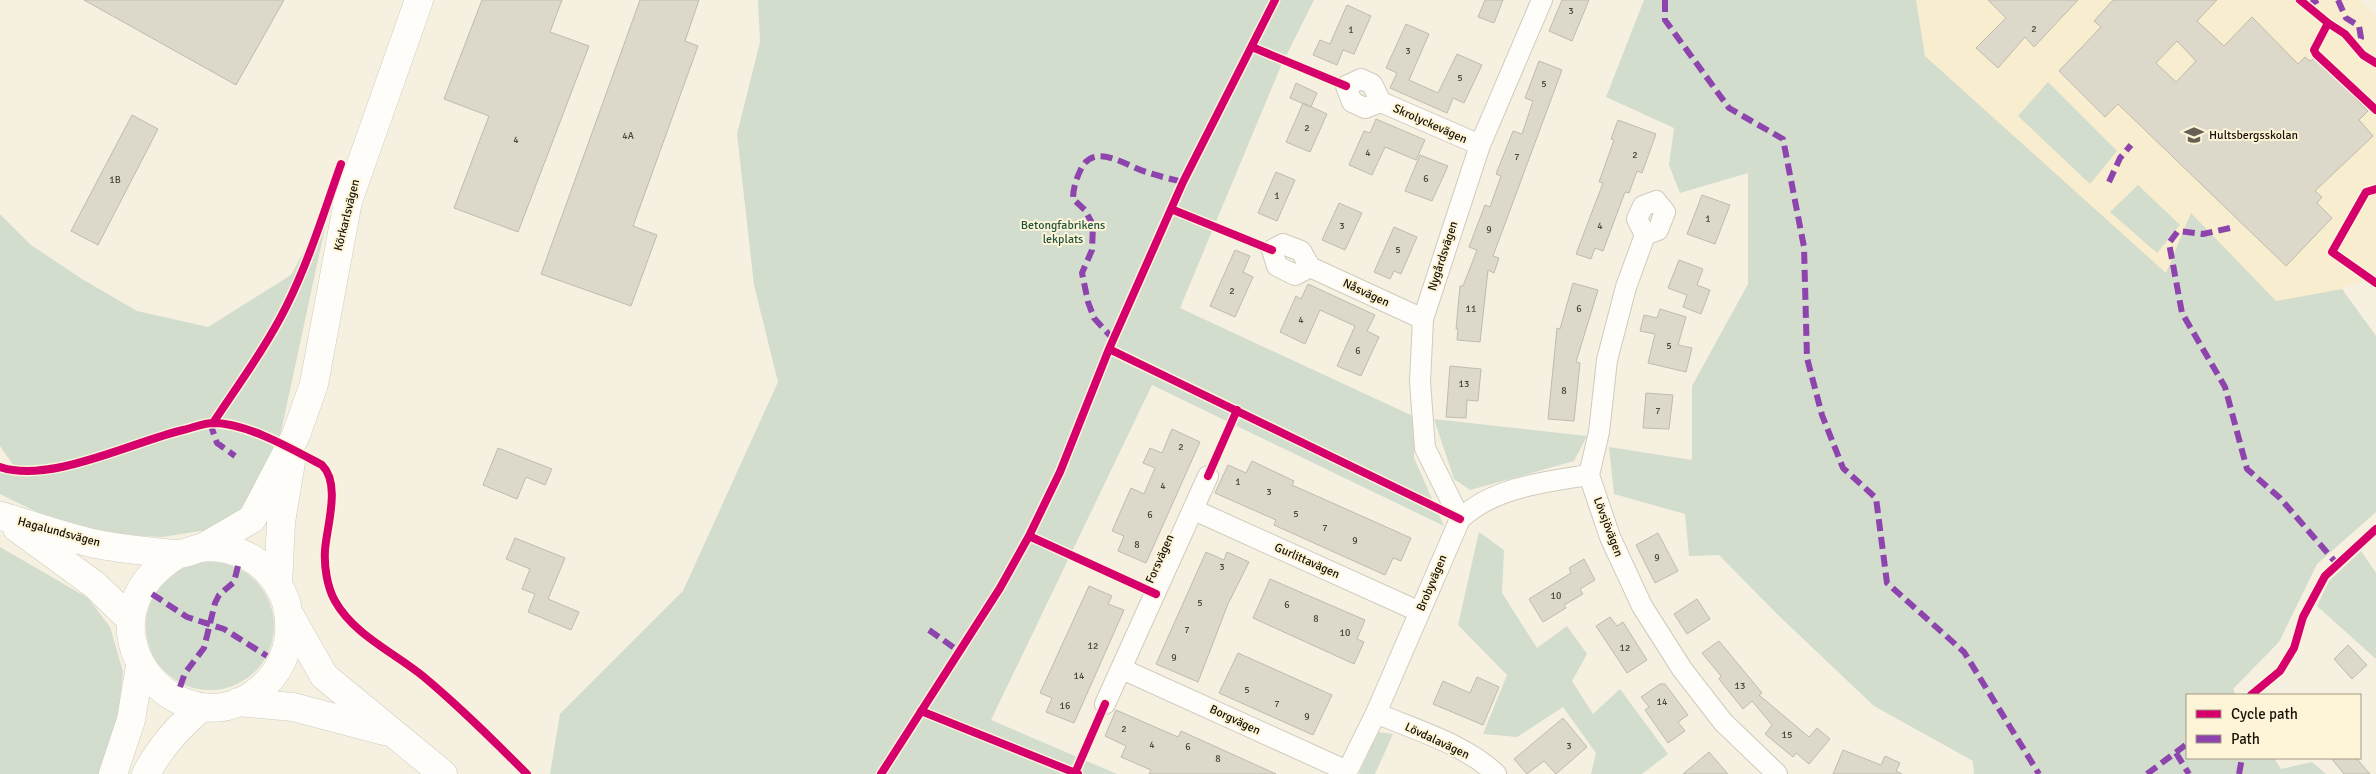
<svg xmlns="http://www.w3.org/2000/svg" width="2376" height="774" viewBox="0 0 2376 774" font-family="Signika,sans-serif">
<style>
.built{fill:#f8edce}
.green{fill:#d2ddce}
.building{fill:#dcd8ca;stroke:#bfbbad;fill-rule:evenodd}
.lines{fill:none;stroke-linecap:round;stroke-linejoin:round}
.street-casing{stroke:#d0cbbd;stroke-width:22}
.secondary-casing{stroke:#d0cbbd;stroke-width:29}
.highway-casing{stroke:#d0cbbd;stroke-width:29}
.street{stroke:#fefdfa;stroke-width:20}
.secondary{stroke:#fefdfa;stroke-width:28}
.highway{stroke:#fefdfa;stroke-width:28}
.quiet{stroke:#8e44ad;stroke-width:6;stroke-dasharray:12 6;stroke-linecap:butt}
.cycleway-casing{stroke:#fef4d7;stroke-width:11}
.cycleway{stroke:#d6006c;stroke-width:8}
.labels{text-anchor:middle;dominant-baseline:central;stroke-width:4;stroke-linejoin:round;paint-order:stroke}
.number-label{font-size:10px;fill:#4b463a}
.street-label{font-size:12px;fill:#181307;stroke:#fef4d7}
.poi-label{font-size:12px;fill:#181307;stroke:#fef4d7;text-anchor:start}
.park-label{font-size:12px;fill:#20553e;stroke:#fef4d7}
</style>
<rect width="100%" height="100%" fill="#f5f0e0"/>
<path class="built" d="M1916 0H2359L2376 16V276L2342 289 2276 301 2191 214 2166 274 1925 56Z"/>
<path class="green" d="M758 0H1314L1281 66 1180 308 1415 417 1414 458 1444 526 1152 385 991 720 1117 774H550L560 714 683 591 778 382 754 285 737 134 760 42Z
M1644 0H1916L1925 56 2166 273 2191 213 2276 301 2342 289 2376 336V512L2317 564 2279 642 2233 689 2236 695H2187V758H2274L2281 769 2312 762 2326 774H1974L1973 761 1874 706 1777 614 1719 555 1689 556 1685 514 1614 494 1609 447 1692 460V386L1748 284V173L1680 193 1669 165 1674 128 1606 97Z
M2048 82 2117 151 2090 184 2018 116Z
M2138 185 2180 225 2157 253 2110 212Z
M330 204 276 455 247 511 207 530 162 537 95 533 51 519 0 494V473L31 476 16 469 0 446V214L31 245 82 279 137 311 208 327 291 275Z
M1434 419 1587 436 1574 461 1470 490 1454 479Z
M1479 532 1504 550 1502 593 1537 648 1567 626 1587 654 1572 681 1593 714 1620 689 1668 754 1642 774H1591L1596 753 1563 707 1517 737 1483 734 1507 675 1458 625Z
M0 547 88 598 110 627 123 672 115 750 103 774H0Z
M2361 551 2376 573V659L2317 606 2329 581Z
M146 626a64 64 0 1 1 128 0a64 64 0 1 1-128 0Z
M1378 732 1393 734 1375 774H1359Z"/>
<path class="building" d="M84 0H284L236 85Z
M482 0H562L550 32 589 46 518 232 454 208 489 116 444 99Z
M640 0H699L685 41 698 46 633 226 657 235 631 306 541 274Z
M1485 0H1503L1494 23 1478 17Z
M1562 0H1589L1572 41 1549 31Z
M1988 0H2078L2034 47 2025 37 1998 68 1976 48 2006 18Z
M2113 0H2217L2197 21 2224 46 2252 17 2298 64 2305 57 2310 61 2315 58 2368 111 2359 120 2373 136 2315 191 2322 197 2317 203 2332 218 2286 266 2118 104 2105 117 2059 71 2101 27 2094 21ZM2177 41 2196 61 2176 82 2156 63Z
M1347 5 1371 16 1354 54 1343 50 1337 65 1313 55 1320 40 1330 44Z
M1406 24 1429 34 1409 80 1438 93 1457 54 1482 65 1464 103 1453 98 1447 113 1390 88 1397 73 1386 68Z
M1539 61 1562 70 1493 256 1499 258 1494 273 1488 270 1480 342 1457 340 1458 329H1456L1460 286H1463L1477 250 1469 247 1485 205 1490 207 1501 176 1496 174 1513 131 1522 134 1533 101 1525 98Z
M1296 83 1317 93 1311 107 1290 98Z
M1303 103 1327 114 1310 152 1286 142Z
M132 115 158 129 98 245 71 231Z
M1376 119 1425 140 1416 160 1385 147 1372 175 1349 165 1364 131 1370 133Z
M1618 120 1656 134 1642 173 1637 171 1629 193 1625 192 1603 251 1595 248 1591 259 1576 254 1603 183 1599 182 1614 140 1611 139Z
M1420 155 1448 166 1432 201 1405 191Z
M1276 172 1295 180 1277 221 1258 213Z
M1702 195 1730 205 1715 244 1687 234Z
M1339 203 1362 213 1345 250 1322 240Z
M1394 227 1417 237 1401 274 1394 271 1390 279 1374 272Z
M1235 250 1250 256 1243 272 1253 277 1235 317 1210 306Z
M1679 260 1703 269 1697 285 1710 290 1701 314 1683 307 1687 295 1668 288Z
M1573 283 1598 290 1576 362 1580 363 1574 421 1548 419 1557 328 1560 329Z
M1308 284 1375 315 1367 331 1379 337 1361 376 1337 366 1355 326 1320 310 1305 344 1280 332 1296 296 1301 299Z
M1660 309 1686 317 1678 345 1692 348 1686 372 1648 363 1655 334 1640 331 1644 315 1657 318Z
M1450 366 1481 369 1478 401 1467 400 1466 418 1446 417Z
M1646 393 1673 395 1669 429 1643 428Z
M1172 429 1200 442 1146 563 1118 551 1124 536 1112 531 1131 488 1144 494 1155 468 1143 463 1150 448 1162 453Z
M498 448 552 469 545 485 526 477 517 499 483 485Z
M1252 461 1294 481 1292 485 1411 538 1401 561 1393 558 1385 575 1274 525 1276 520 1215 493 1228 465 1246 473Z
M1658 533 1678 571 1655 583 1636 545Z
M515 538 565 558 548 599 579 612 571 630 528 612 535 594 522 589 530 569 506 559Z
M1206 552 1224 560 1227 552 1249 562 1228 604 1198 682 1156 664Z
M1584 559 1595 580 1580 589 1583 594 1564 605 1566 608 1543 622 1529 599 1571 573 1569 568Z
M1270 579 1365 620 1357 639 1364 642 1354 664 1253 618Z
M1089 586 1112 596 1108 604 1124 610 1074 723 1046 712 1052 698 1040 693Z
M1697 599 1710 619 1687 634 1674 614Z
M1610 617 1617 626 1623 622 1647 660 1627 673 1596 626Z
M1719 641 1762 693 1759 695 1809 737 1817 728 1830 739 1809 764 1796 753 1793 757 1765 734 1772 725 1752 701 1743 709 1719 679 1721 676 1702 653Z
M2348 645 2367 665 2352 679 2334 659Z
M1238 653 1332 695 1313 735 1219 693Z
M1477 677 1499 687 1483 725 1433 704 1443 681 1470 693Z
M1660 684H1665L1688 715 1678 722 1685 731 1668 743 1645 710 1649 707 1641 697Z
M1116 710 1178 737 1181 731 1276 774H1149L1151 770 1121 757 1126 746 1105 736Z
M1563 718 1587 747 1556 774 1544 761 1527 774 1514 759Z
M1843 750 1881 765 1885 756 1900 763 1896 771 1902 774H1833Z
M1709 752 1728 774H1683Z
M2331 758H2356L2370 774H2344Z"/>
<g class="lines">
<defs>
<path id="street" d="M1381 102 1365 108 1352 102 1346 86 1361 79 1372 84 1381 102 1480 145
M1645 235 1637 219 1643 206 1656 201 1665 212 1658 230 1645 235 1626 287 1607 360 1599 432 1589 475 1610 537 1642 606 1682 669 1723 722 1777 774
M1310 267 1301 251 1283 244 1272 250 1277 266 1295 275 1310 267 1423 319
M1194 510 1420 612
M1460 519 1425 448 1420 382 1423 319 1480 145 1542 0
M1122 669 1347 771
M1105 704 1208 476
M1376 713C1415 730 1465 744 1496 774
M1346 774 1376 713 1460 519C1494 487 1545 482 1589 475"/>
<path id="secondary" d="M1 516C31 525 61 536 92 543 118 549 147 551 174 554 183 555 192 550 200 548 214 546 232 549 245 555 263 563 280 583 286 602 293 628 289 656 272 677 193 771 59 627 178 554
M17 528 95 585 131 620
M202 548 252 519 296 435 314 384 348 201 419 0
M278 585 281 522 291 462
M290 616 324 676 443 774
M238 702 293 707 384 731"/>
<path id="highway" d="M113 774 131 720 140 666
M146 774C160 747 179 726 202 707"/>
</defs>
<use href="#street" class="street-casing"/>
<use href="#secondary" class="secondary-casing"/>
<use href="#highway" class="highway-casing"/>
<use href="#street" class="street"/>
<use href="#secondary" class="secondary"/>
<use href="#highway" class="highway"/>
<path class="quiet" d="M1665 0V20L1729 108 1783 139 1804 247 1807 358 1822 415 1843 468 1876 498 1887 583 1964 652 2039 774
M2338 0 2346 18 2359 26 2361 38 2357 47
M2308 5 2318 0
M2109 182 2120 158 2131 145
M2230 228 2203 234 2178 231 2169 243 2182 313 2225 387 2247 469 2280 498 2337 564
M1114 340 1094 318 1088 302 1082 273 1092 250 1093 225 1085 210 1073 199C1073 189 1076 179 1081 169 1094 142 1125 165 1146 172 1158 176 1171 179 1183 182
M210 423 217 443 235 456
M152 594 187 617 224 629 267 656
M929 630 960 652
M180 687 185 673 204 648 215 603 219 595 234 582 238 566
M2176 753 2189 774
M2147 774 2187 744
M2239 774 2242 758"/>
<defs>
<path id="cycleway" d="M2300 0 2328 23 2314 50 2316 54 2376 110
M2328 23 2345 34 2363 55 2376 63
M1252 47 1346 86
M2376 189 2366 192 2332 252 2376 283
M1171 209 1272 250
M1109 349 1460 519
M213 423C238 385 266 347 286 307 309 261 324 212 341 164
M0 467C50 484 132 442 183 430 192 428 204 423 213 423 247 423 292 449 322 465 341 484 327 525 325 550 324 566 327 587 335 601 354 635 395 653 424 677 460 707 494 741 527 774
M1208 476 1237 410
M1029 536 1156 594
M2251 695 2280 671 2294 648 2303 617 2325 576 2376 529
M921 711 1078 774
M1075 773 1105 704
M881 774 1000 588 1029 536 1060 472 1109 349 1183 182 1275 0"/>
</defs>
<use href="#cycleway" class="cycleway-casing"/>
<use href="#cycleway" class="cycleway"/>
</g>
<defs>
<symbol id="school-bare" viewBox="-9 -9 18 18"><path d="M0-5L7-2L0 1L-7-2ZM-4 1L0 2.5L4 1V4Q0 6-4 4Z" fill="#656053" stroke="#fef4d7" stroke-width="2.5" paint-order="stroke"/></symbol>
</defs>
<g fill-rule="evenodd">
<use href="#school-bare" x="2180" y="121" width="28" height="28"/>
</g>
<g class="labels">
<g class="number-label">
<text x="1571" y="11">3</text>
<text x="2034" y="29">2</text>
<text x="1351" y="30">1</text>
<text x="1408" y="51">3</text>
<text x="1460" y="78">5</text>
<text x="1544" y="84">5</text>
<text x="1307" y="128">2</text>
<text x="628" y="136">4A</text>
<text x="516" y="140">4</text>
<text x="1368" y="153">4</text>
<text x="1635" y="155">2</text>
<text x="1517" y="157">7</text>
<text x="1426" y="179">6</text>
<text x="115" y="180">1B</text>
<text x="1277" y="196">1</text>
<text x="1708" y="219">1</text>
<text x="1342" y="226">3</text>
<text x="1600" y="226">4</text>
<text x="1489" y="230">9</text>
<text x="1398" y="250">5</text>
<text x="1232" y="291">2</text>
<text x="1471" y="309">11</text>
<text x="1579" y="309">6</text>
<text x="1301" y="320">4</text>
<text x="1669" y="346">5</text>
<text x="1358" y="351">6</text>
<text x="1464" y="384">13</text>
<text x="1564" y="391">8</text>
<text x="1658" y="411">7</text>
<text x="1181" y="447">2</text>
<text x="1238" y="482">1</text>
<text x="1163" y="486">4</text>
<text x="1269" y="492">3</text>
<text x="1296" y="514">5</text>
<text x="1150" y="515">6</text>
<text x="1325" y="528">7</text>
<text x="1355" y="541">9</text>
<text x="1137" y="545">8</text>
<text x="1657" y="558">9</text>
<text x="1222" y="567">3</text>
<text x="1556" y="596">10</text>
<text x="1200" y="603">5</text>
<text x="1287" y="605">6</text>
<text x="1316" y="619">8</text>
<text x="1187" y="630">7</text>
<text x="1345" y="633">10</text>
<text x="1093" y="646">12</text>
<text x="1625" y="648">12</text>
<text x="1174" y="658">9</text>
<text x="1079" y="676">14</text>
<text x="1740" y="686">13</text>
<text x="1247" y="690">5</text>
<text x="1662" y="702">14</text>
<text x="1277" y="704">7</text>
<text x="1065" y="706">16</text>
<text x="1307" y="717">9</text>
<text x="1124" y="729">2</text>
<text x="1787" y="735">15</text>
<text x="1152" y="745">4</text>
<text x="1569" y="746">3</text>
<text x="1188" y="747">6</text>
<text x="1218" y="759">8</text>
</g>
<g class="street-label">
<text transform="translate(1430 124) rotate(24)">Skrolyckevägen</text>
<text transform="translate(347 215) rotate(-76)">Körkarlsvägen</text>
<text transform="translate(1443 256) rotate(-72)">Nygårdsvägen</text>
<text transform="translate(1366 293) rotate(25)">Nåsvägen</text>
<text transform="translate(1608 527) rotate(69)">Lövsjövägen</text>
<text transform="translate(59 532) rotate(15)">Hagalundsvägen</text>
<text transform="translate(1160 559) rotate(-66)">Forsvägen</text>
<text transform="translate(1307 561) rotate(24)">Gurlittavägen</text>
<text transform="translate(1432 583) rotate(-67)">Brobyvägen</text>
<text transform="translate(1235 720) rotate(25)">Borgvägen</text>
<text transform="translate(1437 741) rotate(25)">Lövdalavägen</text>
</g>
<g class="poi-label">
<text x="2209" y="135">Hultsbergsskolan</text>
</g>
<g class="park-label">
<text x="1063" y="225">Betongfabrikens<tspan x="1063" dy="14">lekplats</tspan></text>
</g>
</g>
<rect x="2186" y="694" width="175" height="65" fill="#fef4d7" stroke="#a29a84"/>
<rect x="2196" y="710" width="25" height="8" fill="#d6006c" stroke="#a29a84"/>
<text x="2231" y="719" font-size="15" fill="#181307">Cycle path</text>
<rect x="2196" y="735" width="25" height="8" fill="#8e44ad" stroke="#a29a84"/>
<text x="2231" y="744" font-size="15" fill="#181307">Path</text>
</svg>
